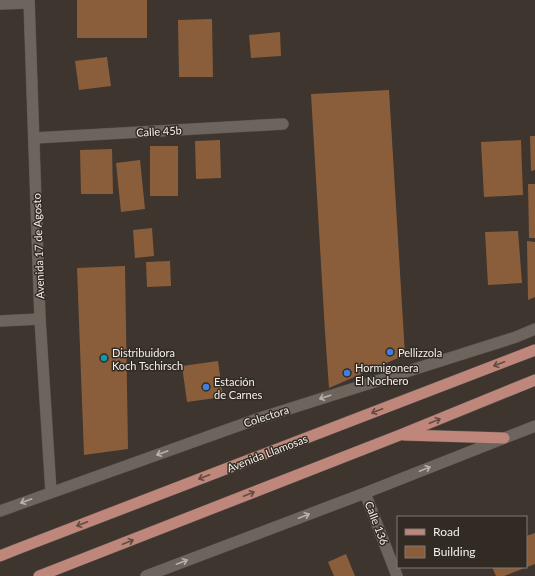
<svg xmlns="http://www.w3.org/2000/svg" width="535" height="576" viewBox="0 0 535 576" font-family="Lato,sans-serif">
<style>
.building{fill:#8b5e3b}
.lines{fill:none;stroke-linecap:round;stroke-linejoin:round}
.minor-casing{stroke:#59534d;stroke-width:12}
.secondary-casing{stroke:#59534d;stroke-width:12}
.primary-casing{stroke:#59534d;stroke-width:12}
.minor{stroke:#6d655d;stroke-width:11}
.secondary{stroke:#6d655d;stroke-width:11}
.primary{stroke:#bf877b;stroke-width:11}
.oneway{stroke:#634b42}
.oneway2{stroke:#b7b1ab}
.shop-dot{fill:#3f7fe0;stroke:#322b24;stroke-width:1.5}
.culture-dot{fill:#0f9aa8;stroke:#322b24;stroke-width:1.5}
.labels{text-anchor:middle;dominant-baseline:central;stroke-width:3;stroke-linejoin:round;paint-order:stroke}
.street-label{font-size:11px;fill:#f4efea;stroke:#322b24}
.poi-label{font-size:11px;fill:#f4efea;stroke:#322b24;text-anchor:start}
</style>
<rect width="100%" height="100%" fill="#3d352e"/>
<path class="building" d="M77 0H147V38H77Z
M212 19 213 77H179L178 20Z
M280 32 281 56 251 58 249 35Z
M107 57 111 86 79 90 75 61Z
M389 90 405 355 329 388 325 332 311 94Z
M530 136H535V170L531 171Z
M220 140 221 178 196 179 195 141Z
M521 140 523 195 484 197 481 142Z
M150 146H178V196H150Z
M112 149 113 194H81L80 150Z
M140 160 145 209 121 212 116 163Z
M528 184H535V238H529Z
M152 228 154 256 135 258 133 230Z
M518 231 522 283 488 285 485 232Z
M527 241 535 242V297L528 300Z
M170 261 171 286 147 287 146 262Z
M125 266 128 449 84 455 77 268Z
M218 361 223 397 187 402 182 366Z
M535 533V564L504 576H496L492 567H526V536Z
M346 554 355 576H334L328 562Z"/>
<g class="lines">
<defs>
<path id="minor" d="M0 4 29 3
M34 138 283 124
M0 321 40 319
M365 493 397 576
M0 511 260 418 516 337 535 329
M146 576 365 493 535 426"/>
<path id="secondary" d="M29 0 40 319 51 492"/>
<path id="primary" d="M404 435 504 438
M0 556 20 548 535 350
M39 576 400 435 535 380"/>
</defs>
<use href="#minor" class="minor-casing"/>
<use href="#secondary" class="secondary-casing"/>
<use href="#primary" class="primary-casing"/>
<use href="#minor" class="minor"/>
<use href="#secondary" class="secondary"/>
<use href="#primary" class="primary"/>
</g>
<defs><path id="oneway-shaft" d="M-6 0H5M1.5-3L5.5 0L1.5 3" fill="none" stroke-width="1.6" stroke-linecap="round" stroke-linejoin="round"/></defs>
<g class="oneway">
<use href="#oneway-shaft" transform="translate(499 364) rotate(159)"/>
<use href="#oneway-shaft" transform="translate(377 411) rotate(159)"/>
<use href="#oneway-shaft" transform="translate(435 421) rotate(-22)"/>
<use href="#oneway-shaft" transform="translate(204 477) rotate(159)"/>
<use href="#oneway-shaft" transform="translate(249 494) rotate(-21)"/>
<use href="#oneway-shaft" transform="translate(82 524) rotate(159)"/>
<use href="#oneway-shaft" transform="translate(128 542) rotate(-21)"/>
</g>
<g class="oneway2">
<use href="#oneway-shaft" transform="translate(325 397) rotate(162)"/>
<use href="#oneway-shaft" transform="translate(162 453) rotate(160)"/>
<use href="#oneway-shaft" transform="translate(425 469) rotate(-22)"/>
<use href="#oneway-shaft" transform="translate(26 501) rotate(160)"/>
<use href="#oneway-shaft" transform="translate(304 516) rotate(-21)"/>
<use href="#oneway-shaft" transform="translate(182 562) rotate(-21)"/>
</g>
<g class="shop-dot">
<circle cx="390" cy="352" r="4"/>
<circle cx="347" cy="373" r="4"/>
<circle cx="206" cy="387" r="4"/>
</g>
<circle class="culture-dot" cx="104" cy="358" r="4"/>
<g class="labels">
<g class="street-label">
<text transform="translate(159 131) rotate(-3)">Calle 45b</text>
<text transform="translate(38 246) rotate(-92)">Avenida 17 de Agosto</text>
<text transform="translate(266 416) rotate(-18)">Colectora</text>
<text transform="translate(267 453) rotate(-21)">Avenida Llamosas</text>
<text transform="translate(377 523) rotate(69)">Calle 136</text>
</g>
<g class="poi-label">
<text x="112" y="352">Distribuidora<tspan x="112" dy="13">Koch Tschirsch</tspan></text>
<text x="398" y="352">Pellizzola</text>
<text x="355" y="367">Hormigonera<tspan x="355" dy="13">El Nochero</tspan></text>
<text x="214" y="381">Estación<tspan x="214" dy="13">de Carnes</tspan></text>
</g>
</g>
<rect x="397" y="516" width="130" height="52" fill="#322b24" stroke="#807973"/>
<rect x="405" y="529" width="20" height="6" fill="#bf877b" stroke="#807973"/>
<text x="433" y="536" font-size="12" fill="#f4efea">Road</text>
<rect x="405" y="546" width="20" height="12" fill="#8b5e3b" stroke="#807973"/>
<text x="433" y="556" font-size="12" fill="#f4efea">Building</text>
</svg>
